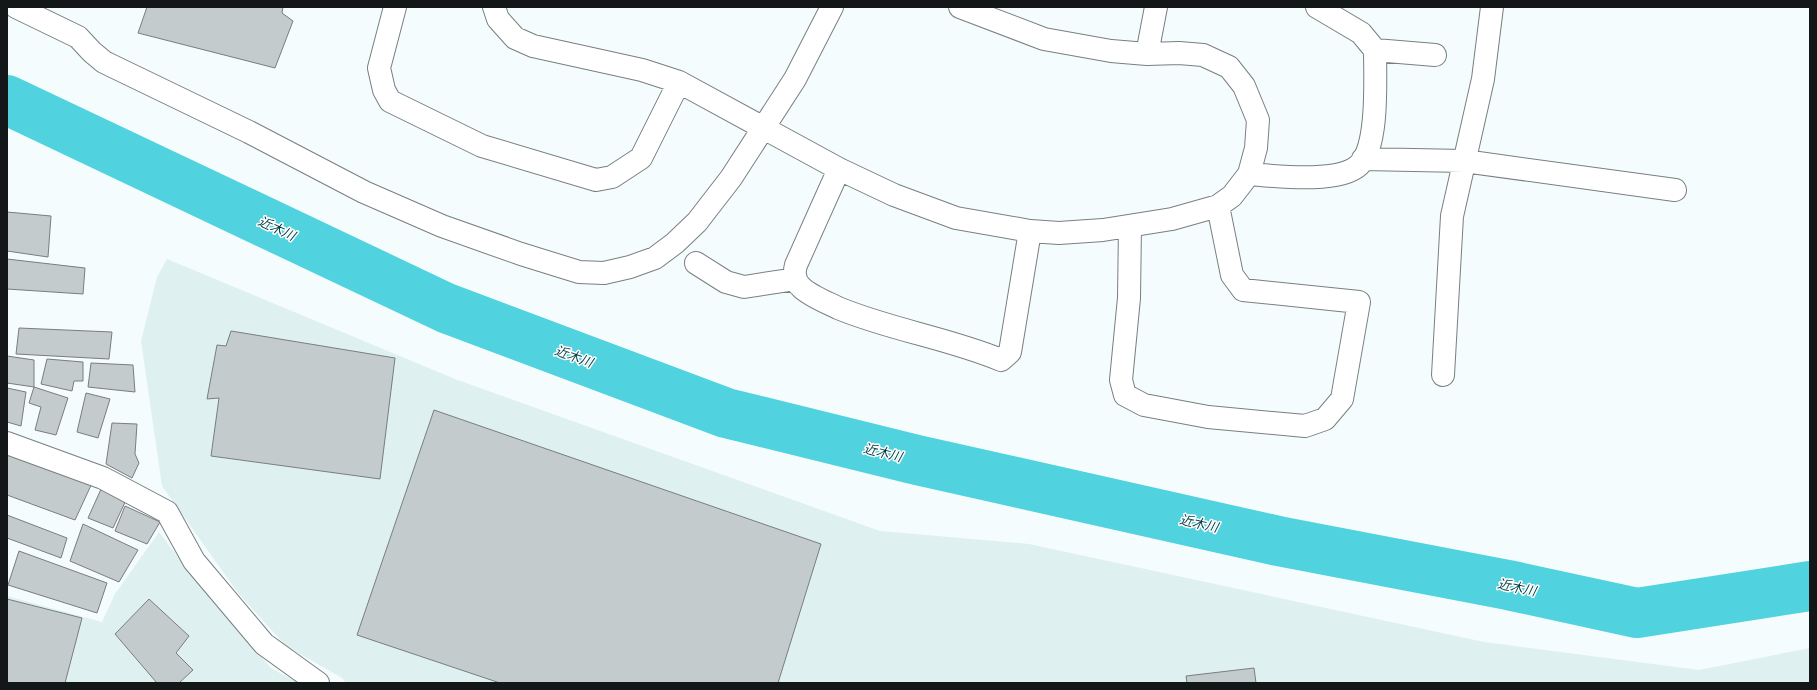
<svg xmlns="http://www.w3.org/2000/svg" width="1817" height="690" viewBox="0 0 1817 690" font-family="'Noto Serif','Noto Sans JP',serif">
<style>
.built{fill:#dff0f1}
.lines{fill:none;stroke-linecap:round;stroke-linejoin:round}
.river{stroke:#50d2df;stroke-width:50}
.building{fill:#c4cbcc;stroke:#787e7f}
.street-casing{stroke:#797f80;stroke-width:24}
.street{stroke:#fff;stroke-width:22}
.labels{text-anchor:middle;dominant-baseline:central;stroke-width:3;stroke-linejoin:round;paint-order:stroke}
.water-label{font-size:13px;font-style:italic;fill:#003d42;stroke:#fff}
</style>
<rect width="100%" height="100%" fill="#f5fcfd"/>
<path class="built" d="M167 259 455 379 880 531 1029 544 1484 642 1699 670 1810 648V683H346L342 678 286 646 238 593 162 486 141 341 157 277Z
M159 532 187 569 271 668 298 683H7V596L102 622 115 594Z"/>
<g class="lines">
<path class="river" d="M7 100 446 308 726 413 917 460 1278 541 1508 585 1637 613 1810 586"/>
</g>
<path class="building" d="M147 7H283L282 13 293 21 275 68 138 33Z
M7 212 51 216 48 257 7 251Z
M7 259 85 268 83 294 7 289Z
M19 328 112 332 109 359 16 354Z
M231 331 395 358 380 479 211 456 219 398 207 399 217 345 226 346Z
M7 356 34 360V387L7 383Z
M47 359 83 362V381H74L72 391 41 384Z
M91 363 133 365 135 392 88 387Z
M34 387 68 398 56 435 35 430 41 407 29 403Z
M7 388 26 392 21 426 7 422Z
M86 393 110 399 98 438 77 432Z
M434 410 821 544 778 683H500L357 635Z
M112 423 137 424 135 454 139 463 132 478 106 464Z
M7 449 93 481 75 520 7 495Z
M102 487 127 498 113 528 88 518Z
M125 506 160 522 147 544 115 531Z
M7 515 67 538 61 558 7 538Z
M83 524 138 550 119 582 70 561Z
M19 551 107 583 97 613 8 585Z
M7 599 82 618 65 683H7Z
M149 599 189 636 176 653 193 670 179 683H157L115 634Z
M1254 668 1256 683H1187L1186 676Z"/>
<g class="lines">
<defs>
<path id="street" d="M16 7 78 37 92 52 104 62 249 132 364 192 442 226 521 254 579 272 604 273 630 267 655 258 675 243 697 222 731 178 795 79 832 7
M395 7 379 68 384 90 390 101 482 146 596 180 612 177 641 158 679 82
M494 7 498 19 515 38 533 46 642 70 679 82 839 169 894 195 956 218 1030 231 1059 233 1103 230 1172 219 1218 206 1232 196 1249 174 1256 148 1258 120 1244 86 1229 67 1203 55 1179 53 1147 54 1111 51 1044 39 960 7
M1375 50 1435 55
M1147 54 1156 7
M1363 159 1464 161 1675 190
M839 169 796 265C794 272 794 281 801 287 810 296 826 302 838 308 891 330 948 338 1001 360L1010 352 1030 231
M1249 174C1275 176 1339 184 1359 165 1379 147 1375 77 1375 50L1361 33 1317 7
M1130 226 1129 298 1121 380 1125 395 1144 405 1208 417 1305 426 1325 419 1342 399 1359 302 1243 290 1232 275 1218 206
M696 263 726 282 744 287 796 279
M1443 375 1452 216 1483 79 1492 7
M7 443 103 478 167 512 194 561 264 644 318 683"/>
</defs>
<use href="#street" class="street-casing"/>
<use href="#street" class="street"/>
</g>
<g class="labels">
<g class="water-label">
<text transform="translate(277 228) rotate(25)">近木川</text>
<text transform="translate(574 356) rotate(20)">近木川</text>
<text transform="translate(883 452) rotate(14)">近木川</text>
<text transform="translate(1199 523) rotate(13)">近木川</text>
<text transform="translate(1517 587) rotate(12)">近木川</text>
</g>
</g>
<rect width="1817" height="690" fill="none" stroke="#141717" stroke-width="16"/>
</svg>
